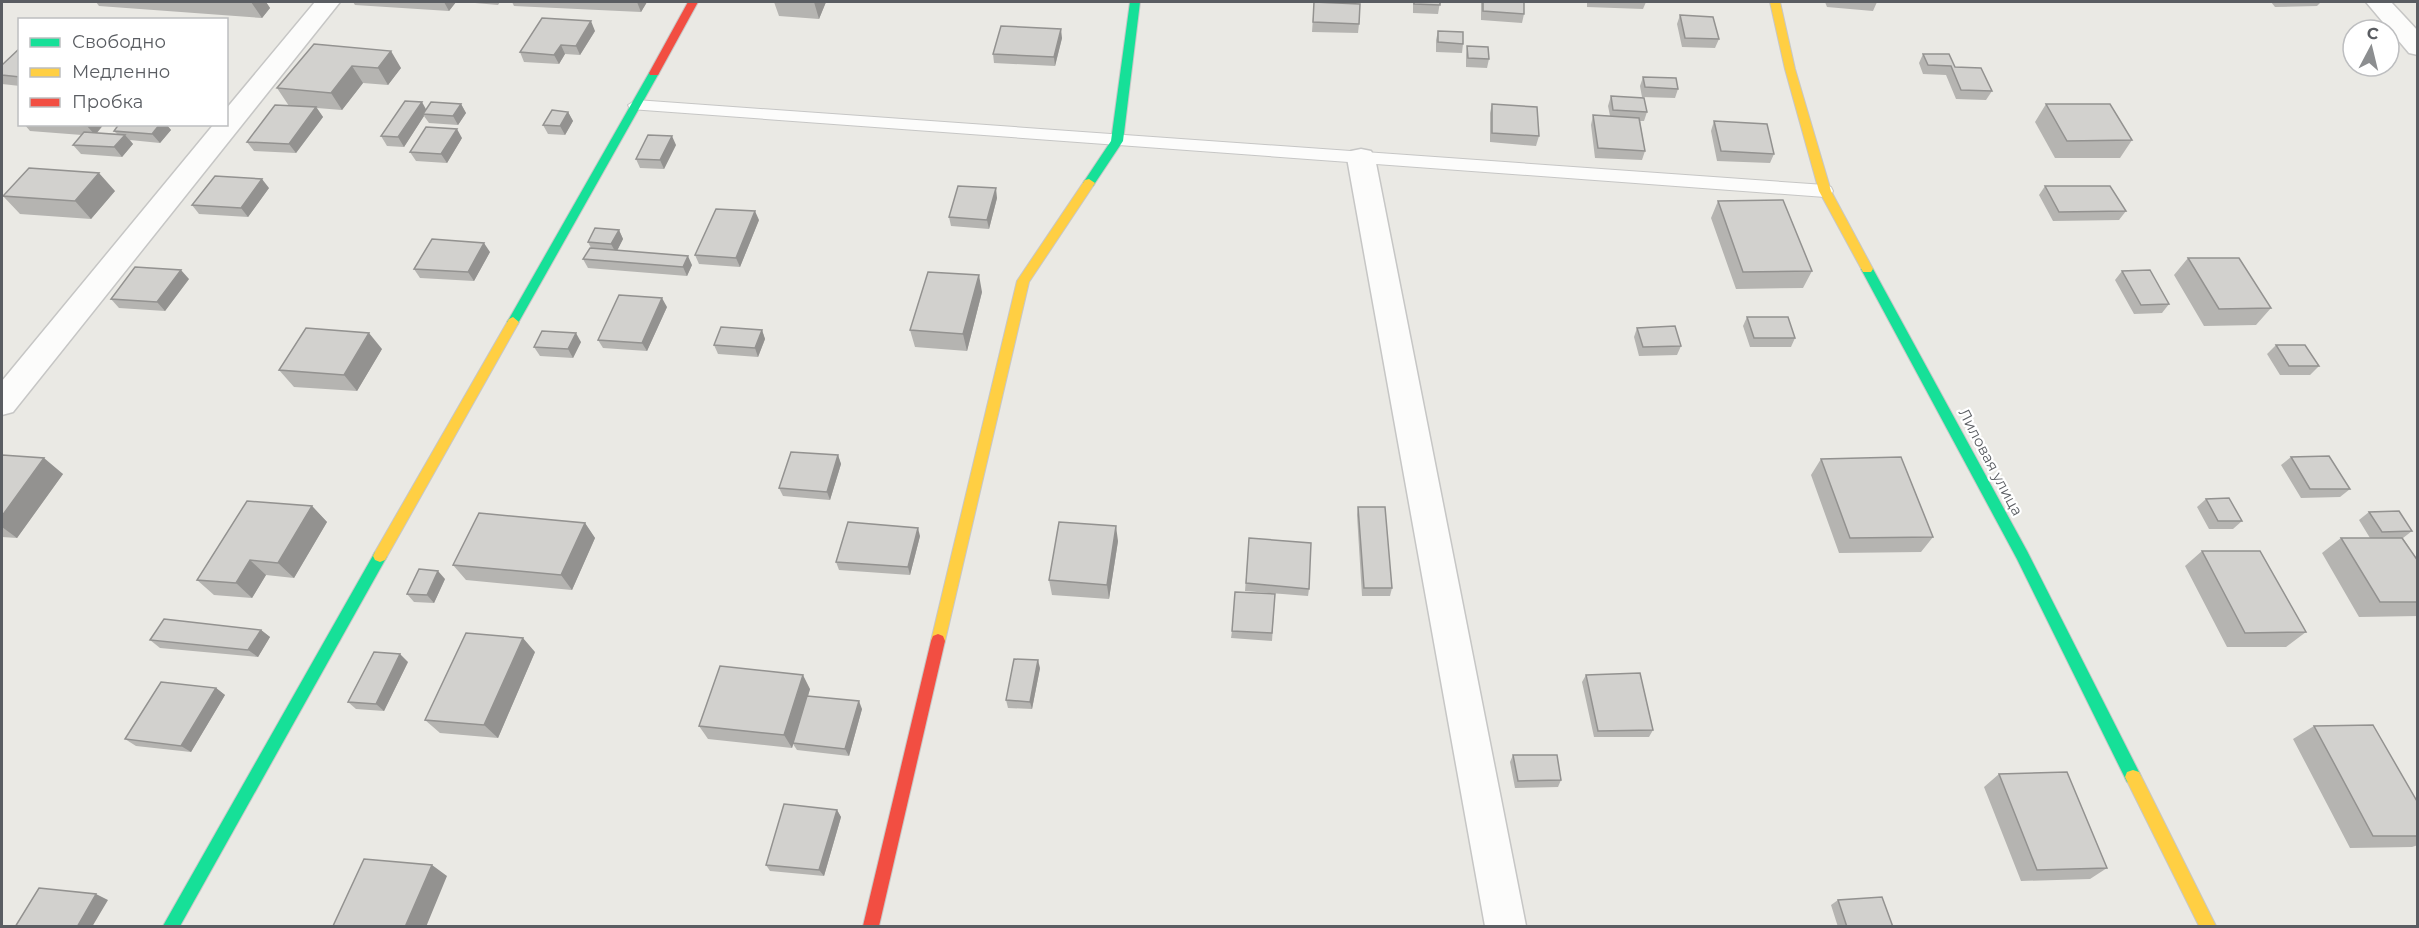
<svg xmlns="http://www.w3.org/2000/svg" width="2419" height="928" viewBox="0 0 2419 928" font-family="Montserrat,sans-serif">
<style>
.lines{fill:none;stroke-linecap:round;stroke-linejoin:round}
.lane-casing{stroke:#c6c6c5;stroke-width:2}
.street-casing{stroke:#c6c6c5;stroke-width:3}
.fast-casing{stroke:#c7c7c6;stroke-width:2}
.slow-casing{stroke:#c7c7c6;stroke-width:2}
.jam-casing{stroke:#c7c7c6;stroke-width:2}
.lane{fill:#fcfcfb;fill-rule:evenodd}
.street{fill:#fcfcfb;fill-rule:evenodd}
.fast{fill:#16e098;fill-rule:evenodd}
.slow{fill:#ffcf43;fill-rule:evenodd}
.jam{fill:#f24e42;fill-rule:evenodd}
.wall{fill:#b5b4b1}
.shaded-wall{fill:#939290}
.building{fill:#d2d1ce;stroke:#939290;stroke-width:1.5}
.labels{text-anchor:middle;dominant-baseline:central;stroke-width:4.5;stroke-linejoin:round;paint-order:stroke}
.street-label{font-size:15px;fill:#5a5d62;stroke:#fff}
</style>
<rect width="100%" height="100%" fill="#eae9e4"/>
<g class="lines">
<defs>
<path id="lane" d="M636 100 1825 185 1831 187 1833 191 1831 195 1825 197 630 109 628 105Z"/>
<path id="street" d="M315 2H340L13 412 2 415V381L214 124H226V109Z
M2366 2H2391L2418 31V55L2409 53Z
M1361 149 1371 151 1375 158 1526 926H1485L1347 158 1351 151Z"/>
<path id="fast" d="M1130 2H1140L1123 141 1093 186 1089 187 1083 183 1111 141Z
M654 70 659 73 517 325H509L507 322 509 319 649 73Z
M1867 265 1873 269 2027 551 2139 772 2141 777 2139 782 2133 784 2127 782 2017 559 1861 269Z
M380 550 385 552 387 556 385 560 180 926H163L375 552Z"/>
<path id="slow" d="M1770 2H1780L1795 69 1831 191 1873 269 1871 272H1863L1819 191 1785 69Z
M1089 179 1095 183 1029 282 945 641 943 646 938 648 933 646 931 641 1017 281 1085 180Z
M513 317 519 322 385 560 380 562 375 560 373 556 375 552 509 319Z
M2133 770 2139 772 2216 926H2199L2125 777 2127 772Z"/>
<path id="jam" d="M688 2H698L658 75H650L649 73Z
M938 634 943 636 945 641 879 926H863L931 641 933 636Z"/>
</defs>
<use href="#lane" class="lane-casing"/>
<use href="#street" class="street-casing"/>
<use href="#fast" class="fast-casing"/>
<use href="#slow" class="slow-casing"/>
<use href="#jam" class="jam-casing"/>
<use href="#lane" class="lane"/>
<use href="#street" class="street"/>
<use href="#fast" class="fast"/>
<use href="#slow" class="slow"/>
<use href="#jam" class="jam"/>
</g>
<path class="wall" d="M96 2H266L270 8 262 18 99 6Z
M353 2H456L449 11 355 5Z
M474 2H500L498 5 475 3Z
M512 2H647L641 12 514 6Z
M774 2H826L819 19 779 16Z
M1314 2 1359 24 1358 33 1312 32Z
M1413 2H1440L1438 14 1413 13Z
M1481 2H1524V14L1522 23 1481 20Z
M1587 2H1646L1643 9 1587 7Z
M1825 2H1877L1873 11 1827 7Z
M2271 2H2321L2317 6 2275 7Z
M1680 15 1719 39 1715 48 1682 47 1677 24Z
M595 31 580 55 565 54 559 64 524 62 520 52Z
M1438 31 1463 44 1462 53 1436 52V40Z
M1062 38 1055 66 994 63 993 54Z
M314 44 401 68 388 85 363 83 342 110 317 108 323 117 296 153 254 151 247 142 289 106 277 88Z
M1467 46 1489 59 1487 68 1466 67V55Z
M20 48V86L2 84V65Z
M1923 54 1955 67 1992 91 1986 100 1956 99 1946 75 1923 74 1919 63Z
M1643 77 1678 89 1675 98 1642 97 1640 86Z
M1611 96 1647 112 1644 121H1640L1645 151 1642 160 1595 158 1591 125 1593 115 1610 116 1608 106Z
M461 104 466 113 458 125 429 123 424 116 404 147 387 146 381 136 426 109Z
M1492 104 1539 136 1536 146 1490 142V113Z
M2046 104 2132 140 2120 158H2055L2035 122Z
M568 112 573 121 565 135 548 134 543 125Z
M1714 121 1774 154 1770 163 1717 161 1711 131Z
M24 124H104L97 133 117 134 114 131 119 124H166L171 130 160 143 130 140 133 144 122 157 81 154 73 145 82 135 30 131Z
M462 138 447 163 416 161 410 152Z
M676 145 664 169 640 168 636 159Z
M2045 186 2126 211 2119 220 2053 221 2039 195Z
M269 188 248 217 199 214 192 205Z
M115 191 91 219 20 214 3 196Z
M997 198 989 229 951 226 949 217Z
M1718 201 1812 271 1803 288 1736 289 1711 218Z
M759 220 740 267 699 264 695 255Z
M619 230 623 239 617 250 692 265 687 276 588 268 583 259 591 248 588 242Z
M490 252 474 281 420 278 414 269Z
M2188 258 2271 308 2256 325 2204 326 2174 275Z
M2122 271 2169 304 2162 313 2134 314 2115 280Z
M189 279 165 311 119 308 111 299Z
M982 292 967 351 915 347 910 330Z
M667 307 647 351 603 348 598 340Z
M1747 317 1795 338 1791 347H1750L1743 326Z
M1637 328 1681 346 1677 355 1639 356 1634 337Z
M762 330 765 339 758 357 718 354 714 345Z
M581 342 573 358 540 356 534 347Z
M2276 345 2319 366 2310 375H2280L2267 354Z
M382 349 357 391 294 387 279 370Z
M2 455 63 474 17 538 2 537Z
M838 455 841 464 830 500 783 496 779 488Z
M2291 457 2350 489 2340 497 2301 498 2281 465Z
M1821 459 1933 537 1921 552 1839 553 1811 475Z
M2206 499 2242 521 2233 529H2209L2197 507Z
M312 506 327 522 294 578 266 575 252 598 214 595 197 580Z
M1358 507 1392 588 1390 596H1362L1357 515Z
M2369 512 2412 531 2403 538 2418 561V616L2359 617 2322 553 2341 538H2370L2359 520Z
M585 523 595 538 572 590 466 580 453 565Z
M920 536 910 575 839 570 836 562Z
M1249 538 1309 589 1308 596 1245 591Z
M1118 541 1109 599 1052 595 1049 580Z
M2202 551 2306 632 2286 647H2227L2185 566Z
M445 579 434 603 414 602 407 594Z
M1275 594 1272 641 1231 638 1232 631Z
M261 630 270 637 258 657 160 648 150 640Z
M535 652 498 738 440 733 425 720Z
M408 662 384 711 356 709 348 702Z
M1040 668 1032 709 1008 708 1006 700Z
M1586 675 1653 730 1649 737H1594L1582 682Z
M216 688 225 695 191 752 136 746 125 739Z
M810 689 808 696 862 709 849 756 797 750 793 744 792 748 708 739 699 726Z
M2314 726 2418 803V845L2412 847 2350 848 2293 739Z
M1513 755 1561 780 1558 787 1515 788 1510 762Z
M1999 774 2107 868 2090 879 2021 881 1984 787Z
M837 810 841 817 824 876 770 871 766 865Z
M1838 900 1893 927H1838L1831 905Z"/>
<path class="shaded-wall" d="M251 2H266L270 8 262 18Z
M444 2H456L449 11Z
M637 2H647L641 12Z
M814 2H826L819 19Z
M591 21 595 31 580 55 576 46Z
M1061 29 1062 38 1055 66 1054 57Z
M561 45 565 54 559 64 554 55Z
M391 51 401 68 388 85 378 68Z
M352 66 363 83 342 110 331 93Z
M422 102 427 111 423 114 424 116 404 147 398 137Z
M461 104 466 113 458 125 453 116Z
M316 107 323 117 296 153 289 144Z
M568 112 573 121 565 135 560 126Z
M88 124H104L95 135 87 126Z
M160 124H166L171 130 160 143 152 134Z
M457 129 462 138 447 163 441 154Z
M125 135 133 144 122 157 114 147Z
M672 136 676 145 664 169 660 160Z
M99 173 115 191 91 219 75 201Z
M262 179 269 188 248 217 241 208Z
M996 188 997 198 989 229 987 220Z
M755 211 759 220 740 267 736 258Z
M619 230 623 239 616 253 611 244Z
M484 243 490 252 474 281 468 272Z
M688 256 692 265 687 276 683 267Z
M181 270 189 279 165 311 157 302Z
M979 275 982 292 967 351 963 334Z
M662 298 667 307 647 351 642 343Z
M762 330 765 339 758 357 755 348Z
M369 333 382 349 357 391 344 375Z
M576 333 581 342 573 358 568 349Z
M838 455 841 464 830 500 827 492Z
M44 458 63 474 17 538 2 527V516Z
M312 506 327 522 294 578 278 563Z
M585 523 595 538 572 590 561 575Z
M1116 526 1118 541 1109 599 1107 585Z
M918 528 920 536 910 575 908 567Z
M250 560 266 575 252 598 236 583Z
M438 571 445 579 434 603 427 595Z
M261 630 270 637 258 657 248 650Z
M523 638 535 652 498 738 484 725Z
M400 654 408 662 384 711 376 704Z
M1038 660 1040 668 1032 709 1030 702Z
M803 675 810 689 792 748 784 735Z
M216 688 225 695 191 752 181 746Z
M859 701 862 709 849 756 845 749Z
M837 810 841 817 824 876 819 870Z
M432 865 447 876 426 927H405Z
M96 894 108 900 92 927H77Z"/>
<path class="building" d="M1314 2 1360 4 1359 24 1313 22Z
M1414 2H1440V5L1414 4Z
M1483 2H1524V14L1483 11Z
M1680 15 1713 17 1719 39 1685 38Z
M542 18 591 21 576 46 561 45 554 55 520 52Z
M1001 26 1061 29 1054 57 993 54Z
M1438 31 1463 32V44L1438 42Z
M314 44 391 51 378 68 352 66 331 93 277 88Z
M1467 46 1488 47 1489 59 1468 58Z
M20 48V77L2 75V65Z
M1923 54H1949L1955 67 1981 68 1992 91 1961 90 1951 66 1928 65Z
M1643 77 1676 78 1678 89 1645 87Z
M1611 96 1644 98 1647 112 1613 110Z
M405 101 422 102 398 137 381 136Z
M431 102 461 104 453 116 423 114Z
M1492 104 1537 107 1539 136 1492 133Z
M2046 104H2110L2132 140 2067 141Z
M275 105 316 107 289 144 247 142Z
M552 110 568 112 560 126 543 125Z
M1593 115 1639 118 1645 151 1598 148Z
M1714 121 1767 124 1774 154 1721 151Z
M63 124H88L87 126Z
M119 124H160L152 134 114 131Z
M426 127 457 129 441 154 410 152Z
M84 132 125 135 114 147 73 145Z
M648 135 672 136 660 160 636 159Z
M29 168 99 173 75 201 3 196Z
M215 176 262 179 241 208 192 205Z
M958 186 996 188 987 220 949 217Z
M2045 186H2110L2126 211 2059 212Z
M1783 200 1812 271 1743 272 1718 201Z
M716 209 755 211 736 258 695 255Z
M595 228 619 230 611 244 588 242Z
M432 239 484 243 468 272 414 269Z
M590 248 688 256 683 267 583 259Z
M2188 258H2239L2271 308 2219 309Z
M135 267 181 270 157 302 111 299Z
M2150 270 2169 304 2141 305 2122 271Z
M928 272 979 275 963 334 910 330Z
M619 295 662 298 642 343 598 340Z
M1747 317H1788L1795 338H1754Z
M1675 326 1681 346 1643 347 1637 328Z
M721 327 762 330 755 348 714 345Z
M306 328 369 333 344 375 279 370Z
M542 331 576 333 568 349 534 347Z
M2276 345H2305L2319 366H2289Z
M791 452 838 455 827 492 779 488Z
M2 455 44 458 2 516Z
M2329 456 2350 489H2310L2291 457Z
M1901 457 1933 537 1850 538 1821 459Z
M2229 498 2242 521H2218L2206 499Z
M247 501 312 506 278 563 250 560 236 583 197 580Z
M1358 507H1385L1392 588H1364Z
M2399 511 2412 531 2382 532 2369 512Z
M479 513 585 523 561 575 453 565Z
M848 522 918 528 908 567 836 562Z
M1059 522 1116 526 1107 585 1049 580Z
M1249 538 1311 543 1309 589 1246 583Z
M2341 538H2402L2418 561V602H2380Z
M2202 551H2260L2306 632 2245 633Z
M419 569 438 571 427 595 407 594Z
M1235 592 1275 594 1272 633 1232 631Z
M164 619 261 630 248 650 150 640Z
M466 633 523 638 484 725 425 720Z
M374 652 400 654 376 704 348 702Z
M1014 659 1038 660 1030 702 1006 700Z
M720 666 803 675 784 735 699 726Z
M1640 673 1653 730 1598 731 1586 675Z
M161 682 216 688 181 746 125 739Z
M807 696 859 701 845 749 793 743Z
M2373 725 2418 803V836H2373L2314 726Z
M1513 755H1557L1561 780 1518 781Z
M2067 772 2107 868 2037 870 1999 774Z
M784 804 837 810 819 870 766 865Z
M364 859 432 865 405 927 333 926Z
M39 888 96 894 77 927H15Z
M1882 897 1893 927H1847L1838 900Z"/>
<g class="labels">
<g class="street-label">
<text transform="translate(1991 462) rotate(62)">Лиловая улица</text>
</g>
</g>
<rect width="2419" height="928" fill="none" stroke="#5a5d62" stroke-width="6"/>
<rect x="18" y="18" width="210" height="108" fill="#ffffff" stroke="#bdbec0" stroke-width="1.5"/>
<rect x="30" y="38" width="30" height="9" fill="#16e098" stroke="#bdbec0" stroke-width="1.5"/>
<text x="72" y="48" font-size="18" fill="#5a5d62">Свободно</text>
<rect x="30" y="68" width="30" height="9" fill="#ffcf43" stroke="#bdbec0" stroke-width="1.5"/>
<text x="72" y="78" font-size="18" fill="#5a5d62">Медленно</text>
<rect x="30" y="98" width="30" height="9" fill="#f24e42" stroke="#bdbec0" stroke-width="1.5"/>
<text x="72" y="108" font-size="18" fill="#5a5d62">Пробка</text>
<g transform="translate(2371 48) rotate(7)"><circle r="28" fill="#ffffff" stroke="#bdbec0" stroke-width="1.5"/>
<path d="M0-4.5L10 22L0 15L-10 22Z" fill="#8c8e90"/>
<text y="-9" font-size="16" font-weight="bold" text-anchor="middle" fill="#5a5d62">С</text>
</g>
</svg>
